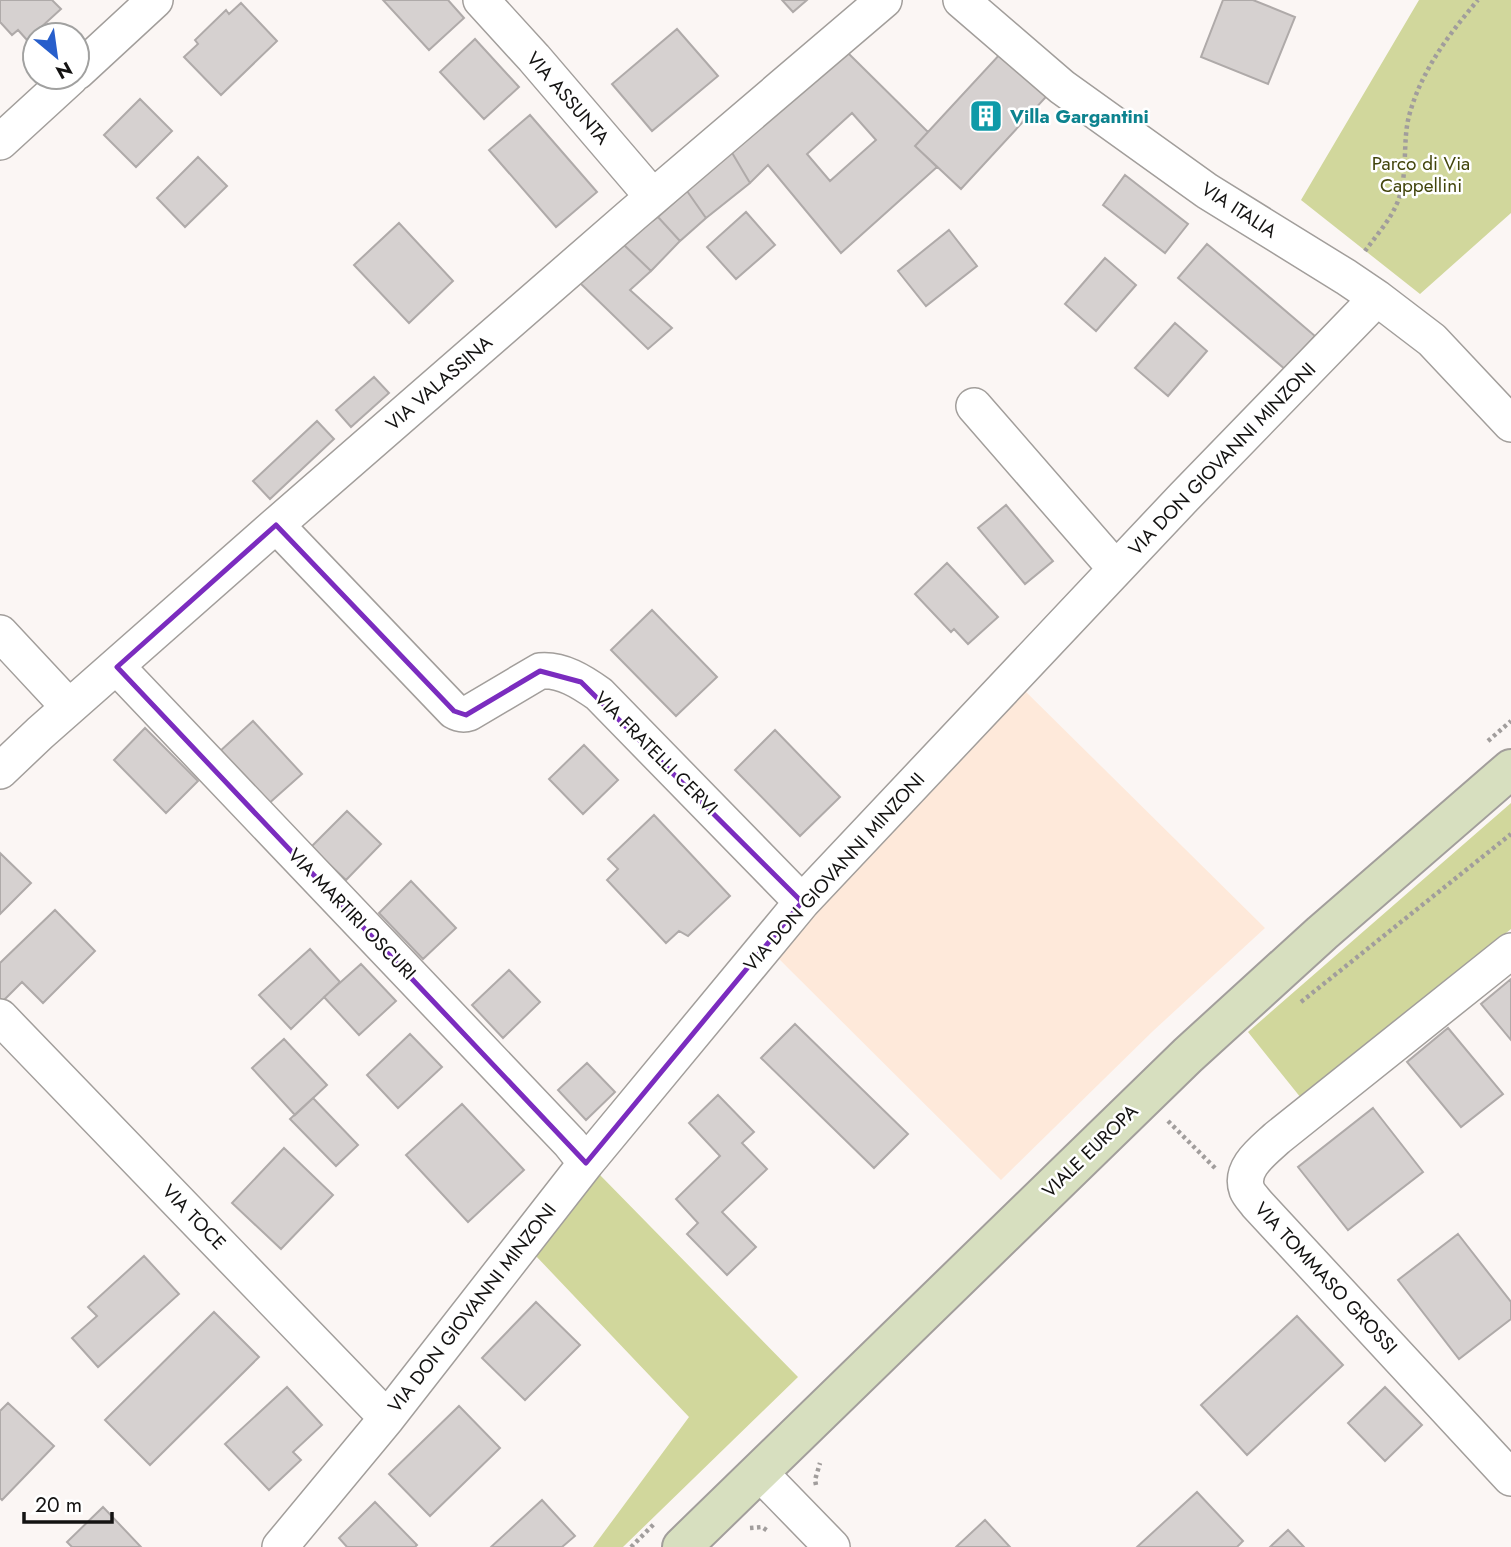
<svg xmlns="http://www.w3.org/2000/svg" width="1511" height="1547" viewBox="0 0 1511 1547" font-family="Jost,sans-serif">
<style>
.industrial{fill:#fee9da}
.green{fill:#d1d79c}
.building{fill:#d6d1d0;stroke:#afaaa9;stroke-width:2;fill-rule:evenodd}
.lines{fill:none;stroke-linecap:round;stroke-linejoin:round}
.street-casing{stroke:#a29e9b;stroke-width:38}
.secondary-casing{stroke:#a29e9b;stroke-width:42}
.path{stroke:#a19d9c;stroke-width:4.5;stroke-dasharray:3.5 3.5;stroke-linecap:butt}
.street{stroke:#fff;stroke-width:35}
.secondary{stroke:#d7dfbf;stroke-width:38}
.marked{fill:none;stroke:#7b2cbf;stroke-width:5;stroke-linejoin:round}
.labels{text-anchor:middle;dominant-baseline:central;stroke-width:5;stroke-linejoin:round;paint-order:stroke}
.street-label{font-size:19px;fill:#141312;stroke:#fff}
.culture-label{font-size:19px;font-weight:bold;fill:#0d838f;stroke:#fff;text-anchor:start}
.park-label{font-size:19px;fill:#43460d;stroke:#fff}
</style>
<rect width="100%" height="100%" fill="#fbf6f4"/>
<path class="industrial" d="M1019 685 1265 928 1153 1031 1001 1180 771 951Z"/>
<path class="green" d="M1419 0H1511V213L1420 294 1301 200Z
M1511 803V929L1301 1098 1248 1032Z
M599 1174 798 1377 623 1547H593L689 1417 535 1255Z"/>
<path class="building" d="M0 0H52L61 9 27 40 18 30 12 35 0 22Z
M383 0H448L464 18 429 50Z
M782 0H807L793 12Z
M1223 0H1253L1295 17 1268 84 1201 57Z
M241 3 277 41 221 95 184 57 198 44 195 40 226 10 229 14Z
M677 29 718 76 652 131 612 84Z
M475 39 519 87 484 119 440 72Z
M848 53 928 132 915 146 937 167 841 253 768 165 750 183 731 151ZM852 113 876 140 830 181 807 154Z
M1001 53 1056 86 961 189 915 146Z
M140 99 172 131 136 167 104 135Z
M530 115 597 192 556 227 489 150Z
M731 151 750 183 706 218 687 191Z
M198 157 227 186 185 227 157 198Z
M1125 175 1188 224 1165 253 1103 205Z
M687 191 706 218 680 241 658 217Z
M746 212 775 245 736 279 707 247Z
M658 217 680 241 651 271 622 243Z
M399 223 453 281 409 323 354 265Z
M949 230 977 266 926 306 898 271Z
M622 243 651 271 630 290 672 328 648 349 578 281Z
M1207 244 1315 336 1286 370 1178 278Z
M1105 258 1136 285 1096 331 1065 304Z
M1175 323 1207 351 1168 396 1135 368Z
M374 377 389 393 351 427 336 410Z
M317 421 334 439 270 499 253 481Z
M1006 505 1053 561 1025 584 978 528Z
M947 563 998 617 968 644 954 629 951 632 915 594Z
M652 610 717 677 676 716 611 650Z
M253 721 302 774 267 805 219 752Z
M145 728 198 781 166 813 114 760Z
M775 730 840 797 800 836 735 770Z
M584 745 618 780 583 814 549 779Z
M347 811 381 844 346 880 311 847Z
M654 815 730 896 688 936 679 931 666 943 607 880 618 869 608 859Z
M0 853 31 883 0 914Z
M411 881 456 928 423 959 379 913Z
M55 910 95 951 43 1003 22 982 3 1001 0 998V963Z
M310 949 340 982 291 1029 259 995Z
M361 964 396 1001 359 1035 324 997Z
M509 970 540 1002 503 1038 472 1005Z
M1511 979V1040L1481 1004Z
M795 1024 908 1134 874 1168 761 1058Z
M1448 1028 1503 1094 1461 1127 1407 1062Z
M410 1034 442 1067 398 1108 367 1075Z
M284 1039 327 1085 295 1115 252 1068Z
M587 1063 615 1092 586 1120 558 1090Z
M718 1095 754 1132 742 1143 767 1169 722 1212 756 1247 727 1275 687 1234 698 1223 676 1199 720 1156 689 1123Z
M313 1098 358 1145 336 1166 290 1119Z
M462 1104 524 1170 468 1222 406 1155Z
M1373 1108 1423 1172 1348 1230 1298 1167Z
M284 1148 333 1195 281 1249 232 1203Z
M1458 1234 1511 1302V1319L1459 1359 1398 1280Z
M144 1256 179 1294 98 1367 72 1338 97 1316 88 1307Z
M536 1302 580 1345 525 1400 482 1358Z
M214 1312 259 1357 150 1465 105 1420Z
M1297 1316 1343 1365 1247 1455 1201 1405Z
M287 1387 322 1425 293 1452 301 1460 269 1490 225 1444Z
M1385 1387 1422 1425 1385 1461 1348 1423Z
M8 1403 54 1446 2 1500 0 1498V1411Z
M459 1406 500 1448 430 1516 389 1474Z
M1197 1492 1243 1541 1237 1547H1137Z
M542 1500 575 1536 562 1547H491Z
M375 1502 417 1545 415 1547H347L339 1538Z
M103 1507 141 1547H72L67 1542Z
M985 1520 1010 1547H956Z
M1288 1530 1304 1547H1270Z"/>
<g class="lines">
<defs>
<path id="street" d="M481 0 534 58 653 197
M961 0 1062 87 1207 191 1346 277 1377 298 1432 340 1511 424
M77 72 155 0
M0 142 71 77
M974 406 1116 569
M276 525 454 711C459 714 463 715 469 713L540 671C562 669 582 682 599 694L802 902
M0 633 69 707
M117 667 570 1143 586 1163
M0 771 40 733 276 525 632 215 884 0
M1511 951 1277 1138C1263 1151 1239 1168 1247 1190 1249 1195 1254 1200 1257 1204L1511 1478
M0 1017 387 1418
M759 1472 832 1547
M280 1547 387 1418 586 1163 802 902 1184 497 1377 298"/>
<path id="secondary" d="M682 1547 1188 1055 1322 933 1511 769"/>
</defs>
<use href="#street" class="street-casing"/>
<use href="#secondary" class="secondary-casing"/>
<path class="path" d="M1365 251C1378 233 1396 214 1401 191 1407 167 1403 139 1409 116 1421 71 1449 34 1478 0
M1488 741 1511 721
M1301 1002 1511 834
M1168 1121 1216 1169
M816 1485 815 1480 820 1463
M750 1528 762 1527 768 1531
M631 1547 655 1523"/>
<use href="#street" class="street"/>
<use href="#secondary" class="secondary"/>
</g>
<path class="marked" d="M276 525 454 711 466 715 540 671 581 682 802 902 586 1163 117 667Z"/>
<defs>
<symbol id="building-square" viewBox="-11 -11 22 22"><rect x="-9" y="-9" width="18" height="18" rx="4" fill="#0f9aa8" stroke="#fff"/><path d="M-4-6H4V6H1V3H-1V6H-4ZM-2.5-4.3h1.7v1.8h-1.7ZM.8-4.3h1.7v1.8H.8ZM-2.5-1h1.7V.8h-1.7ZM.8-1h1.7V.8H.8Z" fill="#fff"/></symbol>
</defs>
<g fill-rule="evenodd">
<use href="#building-square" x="967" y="97" width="38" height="38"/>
</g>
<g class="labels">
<g class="street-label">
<text transform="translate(568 98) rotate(49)">VIA ASSUNTA</text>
<text transform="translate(1239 210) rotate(33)">VIA ITALIA</text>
<text transform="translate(439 383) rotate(-41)">VIA VALASSINA</text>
<text transform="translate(1222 459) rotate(-46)">VIA DON GIOVANNI MINZONI</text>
<text transform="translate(656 753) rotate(45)">VIA FRATELLI CERVI</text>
<text transform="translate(834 872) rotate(-48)">VIA DON GIOVANNI MINZONI</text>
<text transform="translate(352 914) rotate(46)">VIA MARTIRI OSCURI</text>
<text transform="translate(1090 1151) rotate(-44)">VIALE EUROPA</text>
<text transform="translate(194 1217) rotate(46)">VIA TOCE</text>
<text transform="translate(1326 1278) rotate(47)">VIA TOMMASO GROSSI</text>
<text transform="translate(472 1308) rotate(-52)">VIA DON GIOVANNI MINZONI</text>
</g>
<g class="culture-label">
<text x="1010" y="116">Villa Gargantini</text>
</g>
<g class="park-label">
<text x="1421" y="163">Parco di Via<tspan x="1421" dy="22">Cappellini</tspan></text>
</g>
</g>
<g transform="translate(56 56) rotate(151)"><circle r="33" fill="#ffffff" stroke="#a1a1a0" stroke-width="2"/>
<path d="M0-5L12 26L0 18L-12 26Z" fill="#275ecb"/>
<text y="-10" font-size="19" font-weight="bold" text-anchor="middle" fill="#141312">N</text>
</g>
<path d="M24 1512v10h88v-10" fill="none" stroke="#141312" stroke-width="3.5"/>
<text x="35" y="1512" font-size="21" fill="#141312" stroke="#ffffff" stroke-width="5" paint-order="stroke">20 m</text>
</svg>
